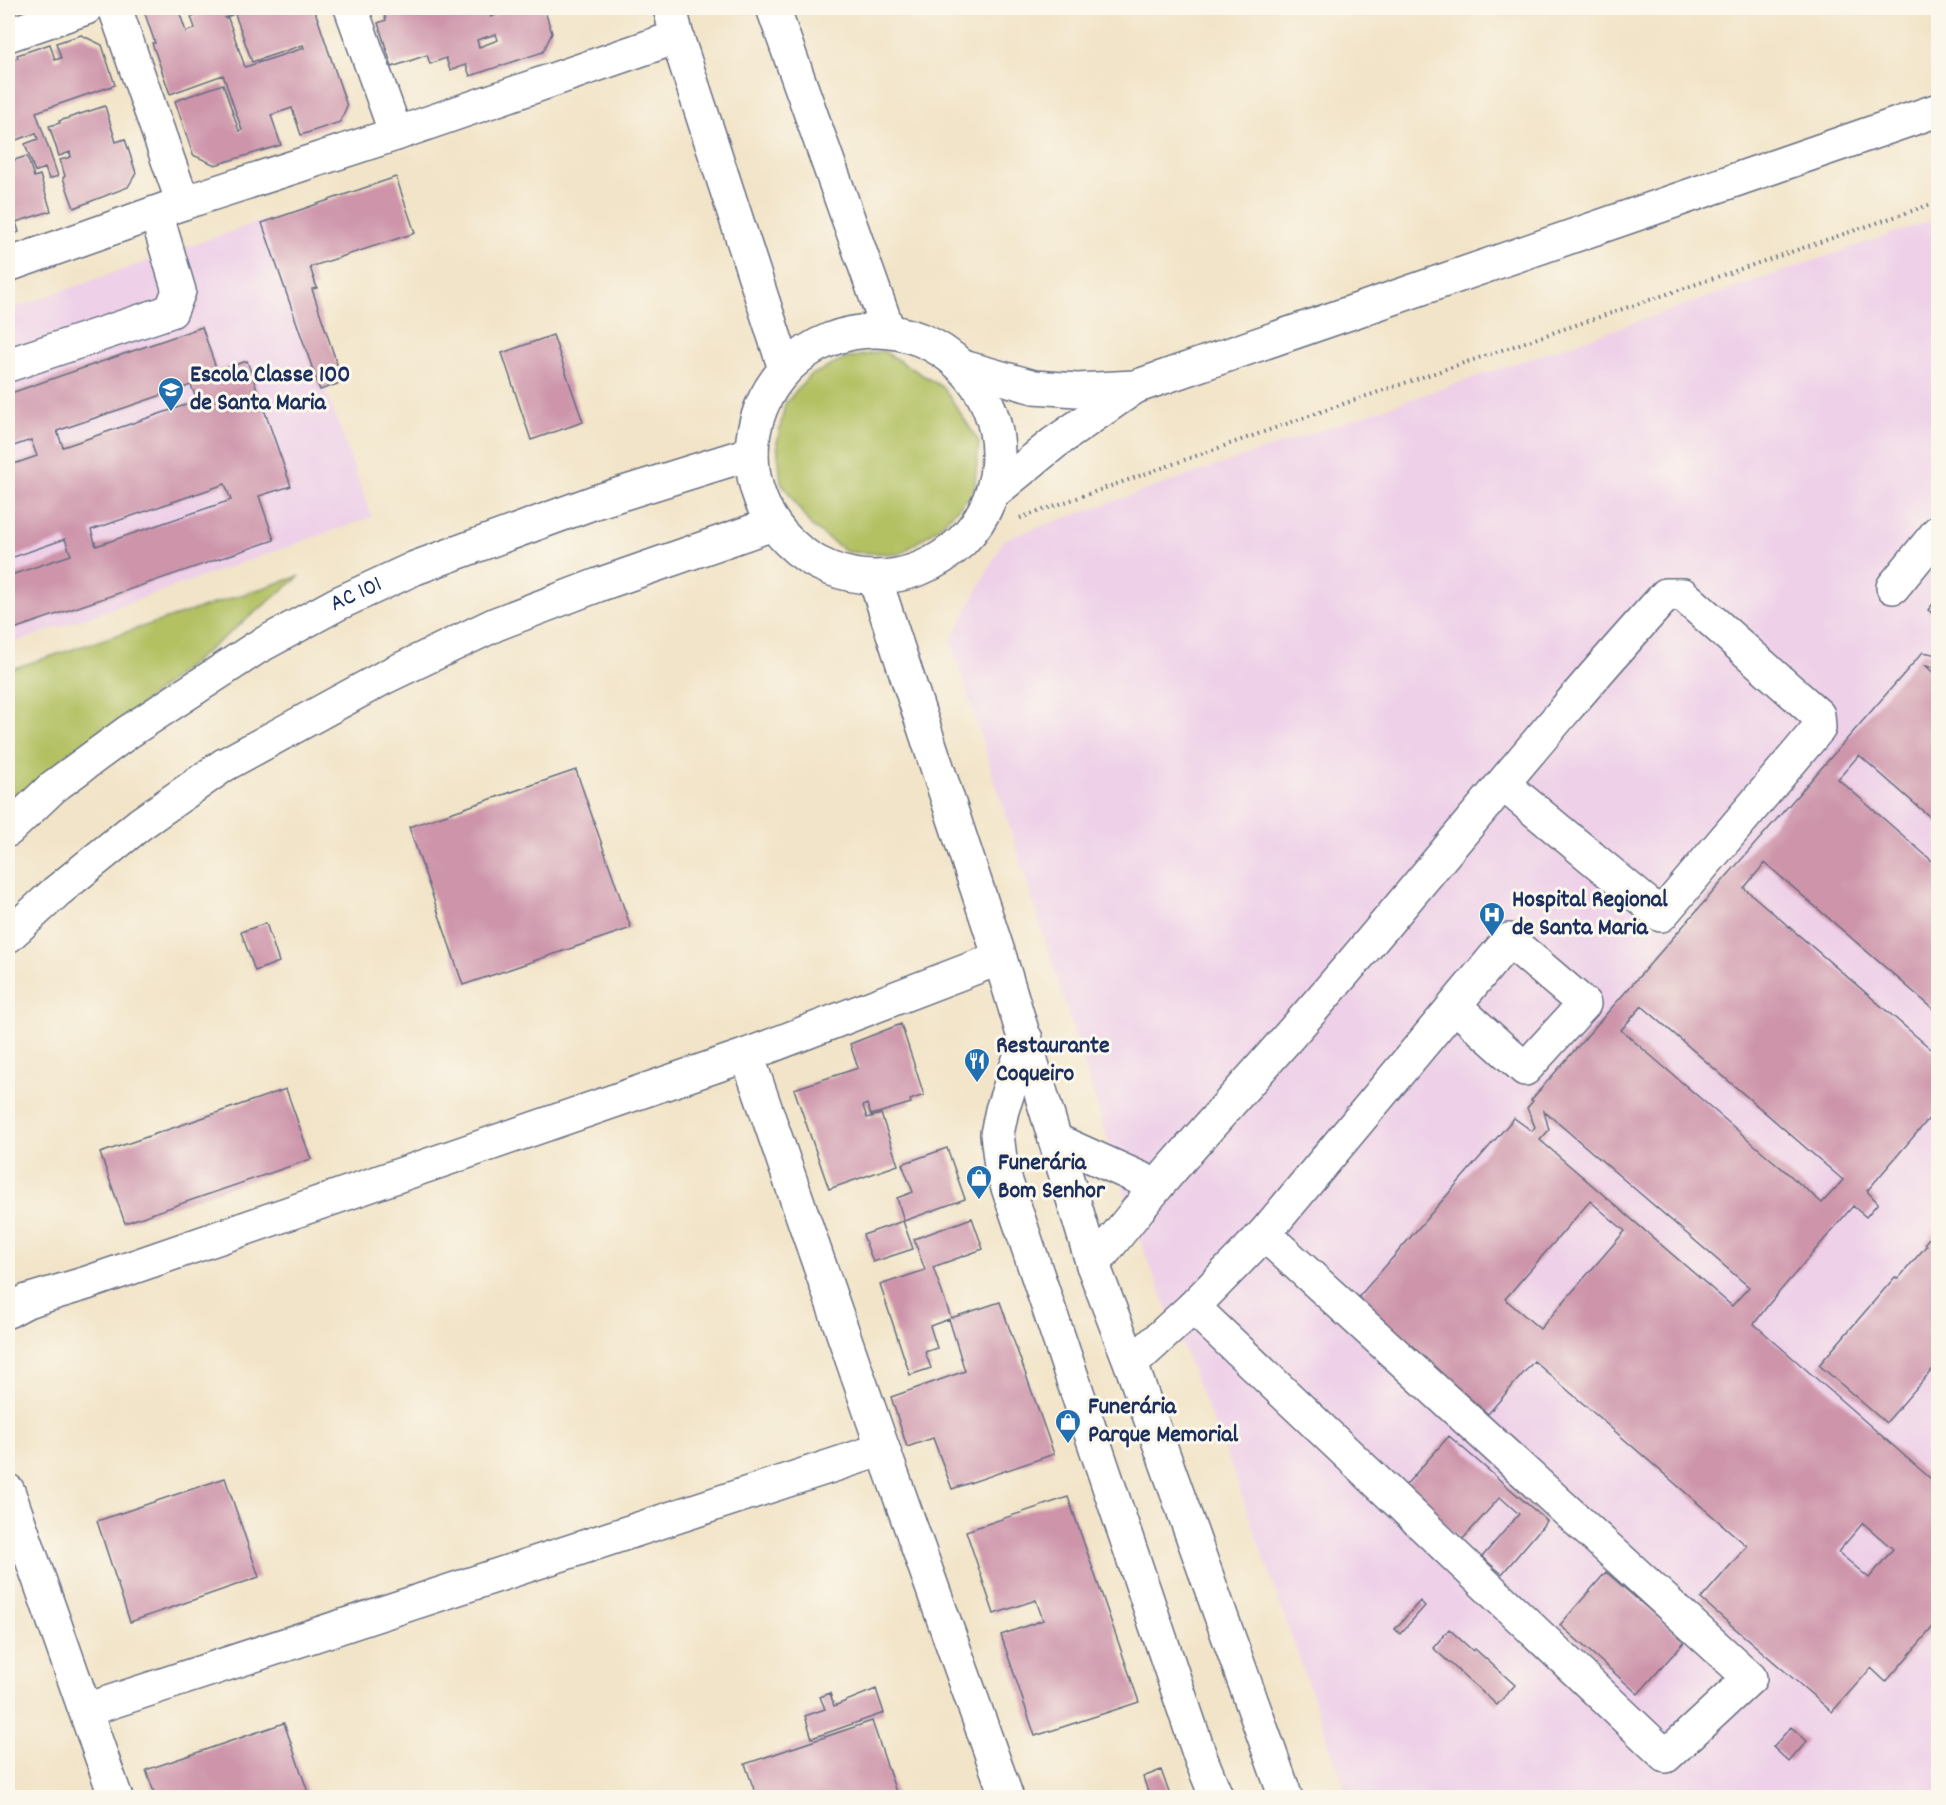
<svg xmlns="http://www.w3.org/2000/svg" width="1946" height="1805" viewBox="0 0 1946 1805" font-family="Dekko,sans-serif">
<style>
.built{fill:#eed0e8}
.green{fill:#b4c164;stroke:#687861;stroke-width:1.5}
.building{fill:#cd94aa;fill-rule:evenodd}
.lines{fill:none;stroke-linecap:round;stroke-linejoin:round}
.minor-casing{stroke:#666e83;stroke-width:36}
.path{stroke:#666e83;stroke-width:4;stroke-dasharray:1.5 4.5;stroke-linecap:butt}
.minor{stroke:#fff;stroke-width:33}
.labels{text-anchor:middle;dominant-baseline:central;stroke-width:6;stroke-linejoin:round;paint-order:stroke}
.poi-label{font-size:24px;font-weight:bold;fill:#1b2f5e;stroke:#fbf7ec;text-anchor:start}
.street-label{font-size:24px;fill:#1b2f5e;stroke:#fbf7ec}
</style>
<rect width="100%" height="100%" fill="#fbf7ec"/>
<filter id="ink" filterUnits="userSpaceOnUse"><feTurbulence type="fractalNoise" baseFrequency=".0167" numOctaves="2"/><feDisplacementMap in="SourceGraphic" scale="12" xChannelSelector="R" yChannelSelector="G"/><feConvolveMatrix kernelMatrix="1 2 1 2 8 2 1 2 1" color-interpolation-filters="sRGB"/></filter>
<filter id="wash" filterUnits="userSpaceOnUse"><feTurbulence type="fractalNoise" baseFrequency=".008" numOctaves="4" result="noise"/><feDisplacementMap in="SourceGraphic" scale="24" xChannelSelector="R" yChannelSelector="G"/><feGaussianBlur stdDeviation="1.35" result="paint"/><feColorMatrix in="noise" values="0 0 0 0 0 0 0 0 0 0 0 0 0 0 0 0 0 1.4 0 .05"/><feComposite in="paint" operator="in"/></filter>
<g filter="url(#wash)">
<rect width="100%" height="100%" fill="#f2e4c8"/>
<path class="built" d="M1938 218V1797H1348L1236 1479 1138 1236 951 641 1004 539Z
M264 220 372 517 8 645V310Z"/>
<path class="green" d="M883 351 944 388 979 442 974 492 938 528 900 554 847 552 811 526 781 482 777 443 785 404 809 376 845 359Z
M300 576 8 812V670Z"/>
<g id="blocks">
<path class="building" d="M143 8H178L186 32 195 28 191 17 204 12 202 8H229L232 15 224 18H228L245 67 304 48 303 45 252 62 235 14 237 13 235 8H314L347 106 340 122 301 135 292 108 271 115 281 145 215 165 193 155 175 101 223 84 239 131 242 130 223 75 170 94 152 43H155Z
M382 8H487L491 17 496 15 493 8H544L552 33 543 52 470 76 466 65 450 70 446 58 430 64 427 55 392 67 378 23 386 20ZM496 34 498 40 479 47 477 40Z
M81 35 102 45 115 85 36 112 58 176 49 179 45 168 35 172 25 144 38 139 36 133 8 143V61L18 58 17 55 50 44 55 60 61 58 56 43Z
M105 106 116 142 125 139 136 173 128 187 74 208 63 178 65 176 60 160 71 157 70 152 59 156 49 126 60 123 59 121Z
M27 156 34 177 40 175 51 211 16 222 19 232 8 236V203L10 202 8 196V162Z
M396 177 415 233 310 267 317 288 312 289 343 382 320 390 262 223Z
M202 327 217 371 247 361 291 486 259 496 274 540 8 631V576L71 555 65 539 8 559V466L37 456 31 440 8 448V394ZM191 385 197 401 63 447 57 431ZM225 484 231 500 96 546 91 530Z
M553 335 583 422 531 440 502 353Z
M1938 598V618L1928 610Z
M1923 652 1938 655V668L1926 666 1938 677V824L1859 755 1838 779 1938 866V1013L1765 863 1744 888 1938 1055V1108L1867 1191 1878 1203 1866 1217 1853 1206 1769 1304 1754 1324 1938 1485V1621L1886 1682 1871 1668 1832 1712 1701 1599 1747 1546 1534 1361 1488 1414 1356 1300 1514 1118 1532 1131 1535 1127 1527 1108 1533 1101 1531 1100ZM1642 1006 1843 1180 1822 1203 1621 1030ZM1544 1111 1749 1287 1732 1306 1540 1140 1549 1130ZM1590 1201 1625 1231 1540 1329 1505 1299ZM1863 1523 1893 1549 1869 1578 1838 1552Z
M576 770 631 928 463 985 409 827Z
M266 923 279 962 255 971 241 932Z
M901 1024 924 1095 910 1100 911 1103 871 1115 867 1104 863 1106 867 1118 881 1114 898 1165 829 1189 794 1089 858 1068 850 1044Z
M286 1089 311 1159 125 1223 100 1153Z
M947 1148 965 1199 904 1221 897 1198 913 1192 902 1164Z
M972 1218 983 1249 933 1267 951 1318 1000 1302 1054 1454 952 1489 933 1438 907 1447 891 1397 965 1371 949 1319 930 1326 937 1348 925 1352 931 1368 910 1375 880 1285 925 1270 914 1239Z
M903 1221 913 1249 873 1262 863 1235Z
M1938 1227V1363L1886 1423 1819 1365 1895 1277 1898 1279 1927 1245 1925 1243Z
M1449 1436 1547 1521 1502 1574 1482 1557 1519 1514 1500 1497 1462 1540 1403 1488Z
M225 1478 259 1577 130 1622 97 1521Z
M1068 1497 1139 1702 1035 1736 1001 1635 1043 1620 1036 1600 994 1614 966 1531Z
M1606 1572 1685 1641 1638 1694 1560 1625Z
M1420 1601 1425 1606 1400 1634 1395 1629Z
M1449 1629 1473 1651 1475 1649 1515 1685 1497 1705 1433 1648Z
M876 1689 884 1713 812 1738 805 1716 825 1709 820 1697 830 1693 834 1706Z
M872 1721 898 1798H757L745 1764Z
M284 1723 310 1798H156L146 1770Z
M1791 1727 1807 1741 1789 1762 1773 1747Z
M1161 1770 1171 1798H1130L1148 1792 1143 1777Z"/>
</g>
</g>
<g filter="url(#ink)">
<use href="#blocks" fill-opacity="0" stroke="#666e83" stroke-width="1.5"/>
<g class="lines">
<defs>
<g id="minor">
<path d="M115 8 183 203"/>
<path d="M351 8 396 134"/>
<path d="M670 8 677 37 785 369"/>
<path d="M773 8 888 330"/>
<path d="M8 35 86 8"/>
<path d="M8 265 183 203 396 134 677 37"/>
<circle cx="875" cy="454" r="123"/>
<path d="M8 365 171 311 179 291 156 213"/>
<path d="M963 367 1034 387 1077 390 1135 387 1054 443 994 492"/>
<path d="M1135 387 1938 110"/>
<path d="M875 579 1000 958 1093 1265 1131 1364 1286 1798"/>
<path d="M1893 587 1938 532"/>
<path id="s1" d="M8 830 53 787 128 732 256 648 337 604 415 568 595 502 752 453"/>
<path d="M8 936 56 892 140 824 224 765 385 677 496 624 598 585 773 524"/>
<path d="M1000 958 747 1055 883 1449 1007 1798"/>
<path d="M1026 1039 1002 1110 997 1134 1001 1167 1201 1759 1217 1798"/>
<path d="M1055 1140 1157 1186 1093 1265"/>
<path d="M1157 1186C1226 1106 1298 1028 1366 947 1466 829 1562 709 1666 595H1683L1818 715 1819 728 1661 915 1503 784"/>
<path d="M1193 1307 1666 1756 1750 1678 1264 1234"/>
<path d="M8 1311 27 1301 87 1283 747 1055"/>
<path d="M1131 1364 1193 1307 1264 1234 1509 940 1584 1004 1525 1069 1455 1006"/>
<path d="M8 1491 116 1798"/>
<path d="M86 1710 883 1449"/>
</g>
</defs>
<use href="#minor" class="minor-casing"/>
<path class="path" d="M1020 518 1343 404 1938 202
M968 537 993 528"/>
<use href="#minor" class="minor"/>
</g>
</g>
<defs>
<symbol id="school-pin" viewBox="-11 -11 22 30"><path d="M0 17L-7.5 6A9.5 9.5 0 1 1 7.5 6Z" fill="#1f6fb2" stroke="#fbf7ec"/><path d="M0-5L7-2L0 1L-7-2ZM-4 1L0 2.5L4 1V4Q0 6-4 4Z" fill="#fff"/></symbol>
<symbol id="hospital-pin" viewBox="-11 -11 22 30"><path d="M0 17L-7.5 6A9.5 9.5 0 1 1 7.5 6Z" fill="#1f6fb2" stroke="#fbf7ec"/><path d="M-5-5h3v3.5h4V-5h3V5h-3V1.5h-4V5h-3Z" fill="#fff"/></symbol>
<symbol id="restaurant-pin" viewBox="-11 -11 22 30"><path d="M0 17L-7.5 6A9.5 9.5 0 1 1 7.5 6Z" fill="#1f6fb2" stroke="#fbf7ec"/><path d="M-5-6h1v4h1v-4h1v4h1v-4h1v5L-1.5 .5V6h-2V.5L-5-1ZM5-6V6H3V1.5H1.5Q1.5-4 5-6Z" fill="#fff"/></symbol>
<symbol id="shop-pin" viewBox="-11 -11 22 30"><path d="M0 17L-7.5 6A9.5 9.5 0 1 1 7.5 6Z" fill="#1f6fb2" stroke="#fbf7ec"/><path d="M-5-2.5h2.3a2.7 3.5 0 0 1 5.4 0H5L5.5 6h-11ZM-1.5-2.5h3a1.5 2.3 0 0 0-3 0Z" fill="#fff"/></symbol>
</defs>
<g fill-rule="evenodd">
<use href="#school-pin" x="156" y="375" width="30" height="40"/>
<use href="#hospital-pin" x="1477" y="900" width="30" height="40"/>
<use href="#restaurant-pin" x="962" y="1046" width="30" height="40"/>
<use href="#shop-pin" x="964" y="1163" width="30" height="40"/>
<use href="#shop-pin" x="1053" y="1407" width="30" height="40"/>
</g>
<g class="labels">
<g class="poi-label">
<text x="190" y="376">Escola Classe 100<tspan x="190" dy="28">de Santa Maria</tspan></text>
<text x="1512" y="901">Hospital Regional<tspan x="1512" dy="28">de Santa Maria</tspan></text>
<text x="996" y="1047">Restaurante<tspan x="996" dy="28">Coqueiro</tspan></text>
<text x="998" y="1164">Funerária<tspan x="998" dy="28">Bom Senhor</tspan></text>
<text x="1088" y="1408">Funerária<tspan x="1088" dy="28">Parque Memorial</tspan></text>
</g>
<g class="street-label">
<text stroke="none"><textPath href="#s1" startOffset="422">AC 101</textPath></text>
</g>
</g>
<rect width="1946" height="1805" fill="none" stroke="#fbf7ec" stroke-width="30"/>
</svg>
